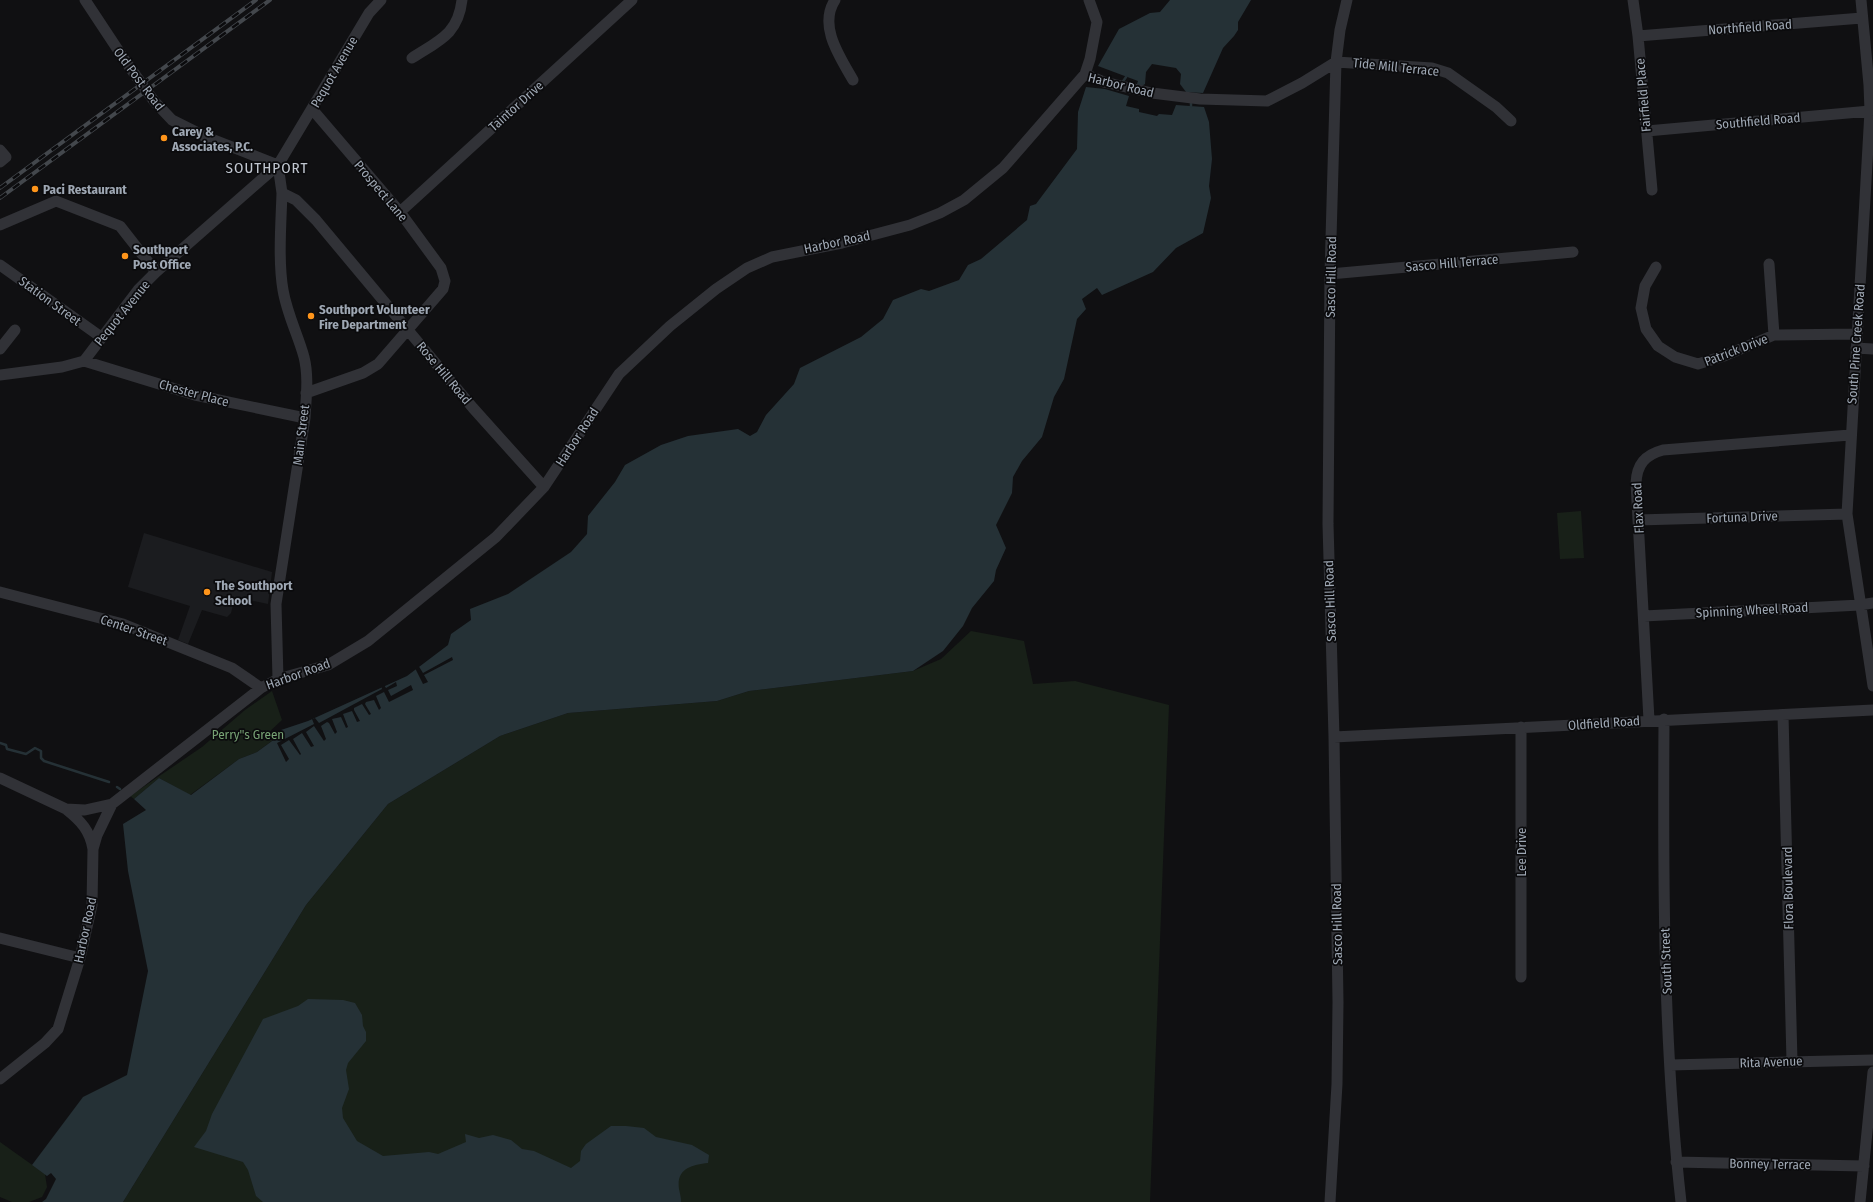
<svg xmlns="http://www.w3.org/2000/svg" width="1873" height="1202" viewBox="0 0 1873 1202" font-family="'Fira Sans Condensed',sans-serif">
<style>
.built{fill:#1b1c1f}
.green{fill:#182018}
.water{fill:#253136}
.pier{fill:#101012}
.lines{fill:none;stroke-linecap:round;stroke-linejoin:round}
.stream{stroke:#253136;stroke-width:2.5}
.minor{stroke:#313237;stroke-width:11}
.rail-casing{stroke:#43474c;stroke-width:4}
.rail{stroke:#0b0b0d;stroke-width:2.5;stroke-dasharray:8;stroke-linecap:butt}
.poi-dot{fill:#ff951b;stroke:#0b0b0d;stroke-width:1.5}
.labels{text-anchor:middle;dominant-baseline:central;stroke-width:3.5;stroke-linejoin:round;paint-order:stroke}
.street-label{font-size:13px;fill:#9fa8b4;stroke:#0b0b0d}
.poi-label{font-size:13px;font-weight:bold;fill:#9fa8b4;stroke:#0b0b0d;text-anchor:start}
.park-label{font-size:13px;fill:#77a274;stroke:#0b0b0d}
.quarter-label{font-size:15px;letter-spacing:1px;fill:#c1c7d0;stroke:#0b0b0d}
</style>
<rect width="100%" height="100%" fill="#101012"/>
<path class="built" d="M144 533 272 572 268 604 235 597 231 613 227 617 202 610 188 644 178 640 190 606 128 587Z"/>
<path class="green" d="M1581 511 1584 558 1560 559 1557 513Z
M971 631 1024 641 1033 684 1075 681 1169 705 1150 1202H123L306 905 388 804 500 736 568 713 717 701 749 691 913 671 941 659Z
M272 691 282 720 268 733 273 740 257 752 239 759 190 795 159 778 134 799 130 796 202 747 245 710Z
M0 1142 45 1174 47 1187 42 1197 29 1202H12L0 1197Z"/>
<path class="water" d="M1170 0H1251L1238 22V30L1234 36 1223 48 1203 93 1186 92 1180 84 1181 74 1176 68 1152 64 1146 72 1145 84 1142 86 1137 84 1138 81 1098 66 1119 29 1150 13 1160 12Z
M1086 87 1105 89 1129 96 1126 106 1139 109V112L1157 116 1159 114 1172 115 1176 105 1204 107 1209 122 1212 159 1209 186 1211 198 1203 233 1176 248 1153 272 1102 295 1097 288 1082 299 1086 309 1077 319 1064 379 1054 397 1042 437 1022 461 1013 477 1012 493 996 525 1006 548 996 570 994 581 972 608 963 626 943 651 913 671 749 691 717 701 568 713 500 736 388 804 306 905 123 1202H42L46 1199 56 1179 51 1173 47 1176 32 1165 83 1097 127 1075 148 971 128 871 123 824 146 810 134 799 159 778 191 795 239 759 257 752 283 733 281 730 308 721 407 676 448 645 451 634 471 620 470 609 508 594 571 552 587 534 588 516 615 482 625 465 661 445 688 436 738 429 750 436 757 432 766 415 794 384 800 368 861 337 883 319 893 300 921 289 929 291 959 280 968 265 981 259 1027 220 1030 206 1036 204 1077 149 1078 112Z
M308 999 343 1000 355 1003 362 1015 363 1026 366 1032V1041L348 1063 346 1070 349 1089 342 1108 343 1118 357 1141 383 1156 429 1152 438 1154 466 1142 465 1134 479 1138 493 1135 511 1140 522 1149 534 1151 571 1168 580 1161 581 1151 586 1144 611 1126H626L644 1128 656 1137 692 1145 709 1155 708 1163C691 1165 676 1169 679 1189 680 1194 681 1197 681 1202H263L256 1196 248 1170 243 1162 194 1147 206 1131 212 1114 263 1019 298 1006Z"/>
<path class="pier" d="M452 657 453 660 424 675 428 682 423 684 415 668 418 665 423 673Z
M396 682 397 686 388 690 391 696 411 685 413 690 389 702 384 692 376 696 381 708 379 710 374 700 366 702 365 704 371 714 369 715 362 704 354 708V710L360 721 357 722 352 711 343 714 348 727 346 728 341 717 332 719 337 732 335 734 329 723 327 722 321 726 326 739 324 741 314 726 306 732 314 746 311 747 302 733 293 739 301 754 300 755 289 740 281 745 289 759 286 762 277 743 314 724 312 719 315 718 319 723 382 689 381 685H384L386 688Z"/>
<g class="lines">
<path class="stream" d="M1122 83 1126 77
M1191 106V101
M0 743 6 745 7 749 26 754 35 748 41 751V758L44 761 109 782
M117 787 120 789"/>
<path class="minor" d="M85 0 126 62 154 101 172 120 204 136 278 165 282 193 296 200 316 220 473 408 544 487
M835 0C818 26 840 57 853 80
M1633 0 1638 36 1652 190
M1861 0 1869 85 1870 111 1847 514 1873 686
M1638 36 1862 18
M412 58C438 41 458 35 462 0
M1336 62 1432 68 1448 73 1496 107 1511 121
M1085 74 1090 59 1097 22 1089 0
M1647 131 1870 111
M0 150 6 157 0 162
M400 212 632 0
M0 225 56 201 120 226 156 272
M1769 264 1774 335
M0 265 101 337
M1656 267 1645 286 1641 308 1646 329 1658 346 1675 357 1698 364 1724 356 1774 335 1856 334
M1330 274 1573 252
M1856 348 1873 349
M0 349 15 330
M84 361 195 395 305 418
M0 375 62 367 84 361 138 290 156 272 278 165 369 13 381 0
M306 393 363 373 378 364 443 289 445 281 441 268 400 212 312 109
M1638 520 1847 514
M0 592 123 624 232 668 261 688
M1644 616 1860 605 1873 603
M278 679 276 604 305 418C306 398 309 377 304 357 298 335 287 314 283 290 278 261 281 223 282 193
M1783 715 1792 1061
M1664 719C1663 880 1663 1042 1681 1202
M1649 720 1636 483C1637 464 1645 455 1663 450L1850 435
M1334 737 1873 710
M0 778 66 809 85 810 112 804
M67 810C81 821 90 831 93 849
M0 938 80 958
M1521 977V727
M1670 1065 1873 1060
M0 1079 45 1043 58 1029 80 958 92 905 93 849 97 835 112 804 261 688 278 679 328 665 368 641 496 537 544 487 619 374 670 326 716 289 747 268 772 257 842 243 910 225 940 213 964 200 1003 168 1085 74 1104 82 1152 93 1200 99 1267 101 1302 83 1336 62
M1676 1162 1864 1166
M1330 1202 1337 1084 1338 1002 1334 737 1328 524 1330 274 1336 62 1340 30 1347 0
M1860 1202 1873 1072"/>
<defs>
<path id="rail" d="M0 188 256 0
M0 198 270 0"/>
</defs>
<use href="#rail" class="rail-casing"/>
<use href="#rail" class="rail"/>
</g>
<g class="poi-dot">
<circle cx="164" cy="138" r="4"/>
<circle cx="35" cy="189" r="4"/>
<circle cx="125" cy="256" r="4"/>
<circle cx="311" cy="316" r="4"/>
<circle cx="207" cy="592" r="4"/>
</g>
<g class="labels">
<g class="street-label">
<text transform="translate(1750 27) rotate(-4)">Northfield Road</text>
<text transform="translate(1396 67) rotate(6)">Tide Mill Terrace</text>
<text transform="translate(334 72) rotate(-60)">Pequot Avenue</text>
<text transform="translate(139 79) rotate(53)">Old Post Road</text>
<text transform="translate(1121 85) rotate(14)">Harbor Road</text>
<text transform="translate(1643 95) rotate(-95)">Fairfield Place</text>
<text transform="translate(516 106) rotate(-42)">Taintor Drive</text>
<text transform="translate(1758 121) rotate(-5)">Southfield Road</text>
<text transform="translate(381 191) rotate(50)">Prospect Lane</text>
<text transform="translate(837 242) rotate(-12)">Harbor Road</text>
<text transform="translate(1452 263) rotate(-5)">Sasco Hill Terrace</text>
<text transform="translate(1331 277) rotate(-89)">Sasco Hill Road</text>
<text transform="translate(50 301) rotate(36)">Station Street</text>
<text transform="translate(122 313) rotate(-51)">Pequot Avenue</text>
<text transform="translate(1856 344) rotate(-86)">South Pine Creek Road</text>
<text transform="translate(1736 350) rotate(-21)">Patrick Drive</text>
<text transform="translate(444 373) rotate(50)">Rose Hill Road</text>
<text transform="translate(194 393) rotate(15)">Chester Place</text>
<text transform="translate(301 435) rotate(-83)">Main Street</text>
<text transform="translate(577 437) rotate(-57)">Harbor Road</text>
<text transform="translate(1638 508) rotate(-93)">Flax Road</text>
<text transform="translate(1742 517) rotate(-2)">Fortuna Drive</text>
<text transform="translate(1330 601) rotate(-92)">Sasco Hill Road</text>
<text transform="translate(1752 610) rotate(-3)">Spinning Wheel Road</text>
<text transform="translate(134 630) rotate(19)">Center Street</text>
<text transform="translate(298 674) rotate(-20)">Harbor Road</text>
<text transform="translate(1604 723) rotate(-4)">Oldfield Road</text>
<text transform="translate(1521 852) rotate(-90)">Lee Drive</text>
<text transform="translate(1788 888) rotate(-91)">Flora Boulevard</text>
<text transform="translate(1337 924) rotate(-91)">Sasco Hill Road</text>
<text transform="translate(85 930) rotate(-78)">Harbor Road</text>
<text transform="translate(1666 961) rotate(-92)">South Street</text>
<text transform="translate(1771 1062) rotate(-2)">Rita Avenue</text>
<text transform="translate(1770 1164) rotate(1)">Bonney Terrace</text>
</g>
<g class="poi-label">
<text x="172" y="131">Carey &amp;<tspan x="172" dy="15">Associates, P.C.</tspan></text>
<text x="43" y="189">Paci Restaurant</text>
<text x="133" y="249">Southport<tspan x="133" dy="15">Post Office</tspan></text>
<text x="319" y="309">Southport Volunteer<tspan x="319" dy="15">Fire Department</tspan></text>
<text x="215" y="585">The Southport<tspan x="215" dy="15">School</tspan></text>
</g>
<g class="park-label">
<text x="248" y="734">Perry"s Green</text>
</g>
<g class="quarter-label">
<text x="267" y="168">SOUTHPORT</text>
</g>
</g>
</svg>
